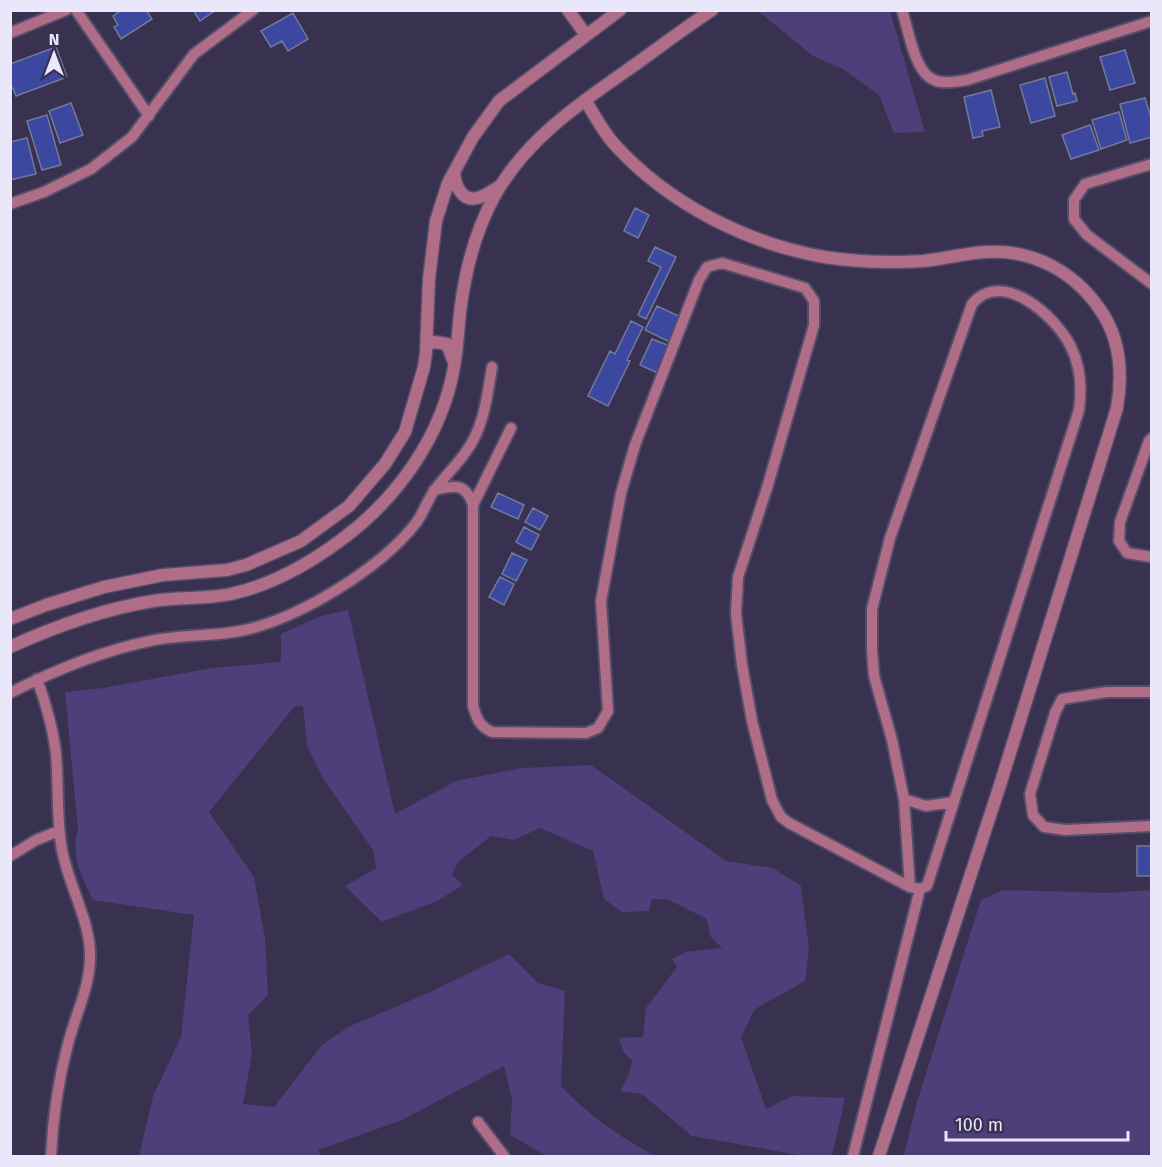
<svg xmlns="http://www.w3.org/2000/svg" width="1162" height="1167" viewBox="0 0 1162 1167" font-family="'Fira Sans',sans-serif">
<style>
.green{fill:#4e3f7a}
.building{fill:#3c479f;stroke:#717a9c;stroke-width:1.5}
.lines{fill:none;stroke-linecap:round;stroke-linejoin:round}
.minor-casing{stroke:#544e6a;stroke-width:14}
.tertiary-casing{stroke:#544e6a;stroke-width:15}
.minor{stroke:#af6d88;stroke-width:10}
.tertiary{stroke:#af6d88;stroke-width:12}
</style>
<rect width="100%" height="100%" fill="#38314f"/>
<path class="green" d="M747 11H890L925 132 894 133 879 95 843 69 813 56 758 11Z
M348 610 395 814 456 781 522 768 591 765 726 861 773 868 801 886 809 949 805 981 755 1009 741 1037 766 1109 792 1096 845 1098 832 1156H804L692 1136 642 1094 620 1091 629 1074 632 1061 623 1051 619 1038 643 1037 646 1008 677 967 672 959 686 952 722 948 710 936 707 919 667 899H652L649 911 622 912 604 899 593 851 540 828 514 840 491 836 458 862 452 875 463 885 437 901 382 922 345 886 376 868 373 850 324 780 307 746 303 706 294 707 209 812 254 877 265 939 268 995 248 1015 252 1054 243 1104 274 1107 322 1045 348 1027 428 993 509 954 538 983 565 991 561 1086C590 1117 618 1135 655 1156H547L510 1135 512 1100 504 1066 402 1120 318 1150 321 1156H139L153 1096 181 1037 194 915 93 900C82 877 70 856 78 830L65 692 103 688 212 668 281 662V634L321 616Z
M1003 890 1109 893 1151 890V1156H904L916 1105 981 900Z"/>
<path class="building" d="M122 10H146L152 19 121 39 114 27 118 25 113 16Z
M193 10H216L200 21Z
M293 13 308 39 288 51 282 41 271 47 261 31Z
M56 47 67 77 16 96 13 88 10 89V64Z
M1125 50 1135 83 1110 90 1100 57Z
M1067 72 1073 94 1075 93 1077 101 1057 106 1049 77Z
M1045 78 1055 116 1031 123 1020 85Z
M991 90 1000 127 982 131 983 136 973 138 964 97Z
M1145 98 1152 121V137L1130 143 1120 104Z
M71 103 83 135 60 143 49 111Z
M1119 112 1127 140 1101 149 1092 120Z
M47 115 61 165 42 170 27 121Z
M1090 125 1099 150 1071 159 1062 135Z
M27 138 36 174 10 180V142Z
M635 208 649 215 638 238 624 231Z
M655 247 676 257 646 319 638 315 661 267 648 261Z
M657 306 681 317 670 342 645 330Z
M631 321 643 327 627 360 630 361 608 406 588 396 610 351 615 354Z
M652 339 672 347 660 374 640 365Z
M498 493 524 505 518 519 491 507Z
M533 508 548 516 540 530 525 522Z
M524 527 539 535 531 550 516 542Z
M512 553 527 560 516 581 502 574Z
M500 577 514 584 504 605 489 597Z
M1137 846H1152V876H1137Z"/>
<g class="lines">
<defs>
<path id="minor" d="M76 10 149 116
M902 10C908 29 914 66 929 77 939 85 955 82 967 80L1152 21
M10 33 66 10
M1152 164 1085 184 1074 200V219L1087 235 1152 284
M10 204 44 192 91 169 132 137 194 54 253 10
M1152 438 1149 441 1120 522 1119 541 1127 553 1152 557
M434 490C455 485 466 483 473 505V706C477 719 479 726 492 732L586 733 598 728 608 711 601 601 621 493 635 445 699 280 707 267 722 263 805 288 814 301V325L767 488 738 577 736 614 742 665 752 721 772 800 781 817 789 823 910 887 920 889 927 886 1079 410C1082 388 1081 367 1071 347 1056 316 1002 268 972 304L890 538 872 609V650L874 676 892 740 904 799 910 887
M473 505 511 428
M37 679C46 704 53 728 56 754 59 786 56 818 62 850 69 887 92 924 90 960 89 989 75 1016 68 1044 58 1081 53 1118 51 1156
M1152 692H1107L1062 699 1055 713 1030 794 1033 815 1044 827 1065 830 1152 826
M10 693C55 670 101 651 150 641 181 634 214 637 245 630 301 617 380 569 416 523 423 514 427 501 434 491 443 478 456 466 465 453 484 428 487 397 492 367
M904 799 926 806 954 802
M10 856 36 840 59 831
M478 1122 504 1156
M853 1156 920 889"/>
<path id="tertiary" d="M568 10 586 35
M585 100C594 114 603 132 615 145 669 204 746 243 824 257 857 262 890 263 923 261 944 259 965 253 986 252 1032 249 1073 271 1099 308 1120 337 1123 373 1117 408L1000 785 879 1156
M454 172C455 184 461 202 477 198 485 197 493 190 500 186
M427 345 434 342 447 344 453 360
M10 619 46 605 104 587 163 575 227 570 246 565 301 541 349 506 385 464 405 432 424 367 426 352 429 279 436 221 448 183 473 137 499 101 620 10
M10 647C56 626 104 609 153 601 180 596 209 600 235 593 273 584 310 563 341 540 397 499 442 436 454 367 458 346 458 326 461 305 466 268 476 230 494 197 526 138 583 101 636 64 661 46 686 27 712 10"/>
</defs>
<use href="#minor" class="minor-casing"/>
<use href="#tertiary" class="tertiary-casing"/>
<use href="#minor" class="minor"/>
<use href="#tertiary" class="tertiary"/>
</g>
<rect width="1162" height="1167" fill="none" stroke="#eae7fa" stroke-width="24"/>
<g transform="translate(54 54)" stroke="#38314f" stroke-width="4.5" paint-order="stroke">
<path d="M0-4.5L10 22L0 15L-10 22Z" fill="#eae7fa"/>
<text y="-9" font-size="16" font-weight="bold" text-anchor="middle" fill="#eae7fa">N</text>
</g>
<path d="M946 1131v9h182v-9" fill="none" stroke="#eae7fa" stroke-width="3"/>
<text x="955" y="1131" font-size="18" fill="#eae7fa" stroke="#38314f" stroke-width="4.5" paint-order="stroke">100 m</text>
</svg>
